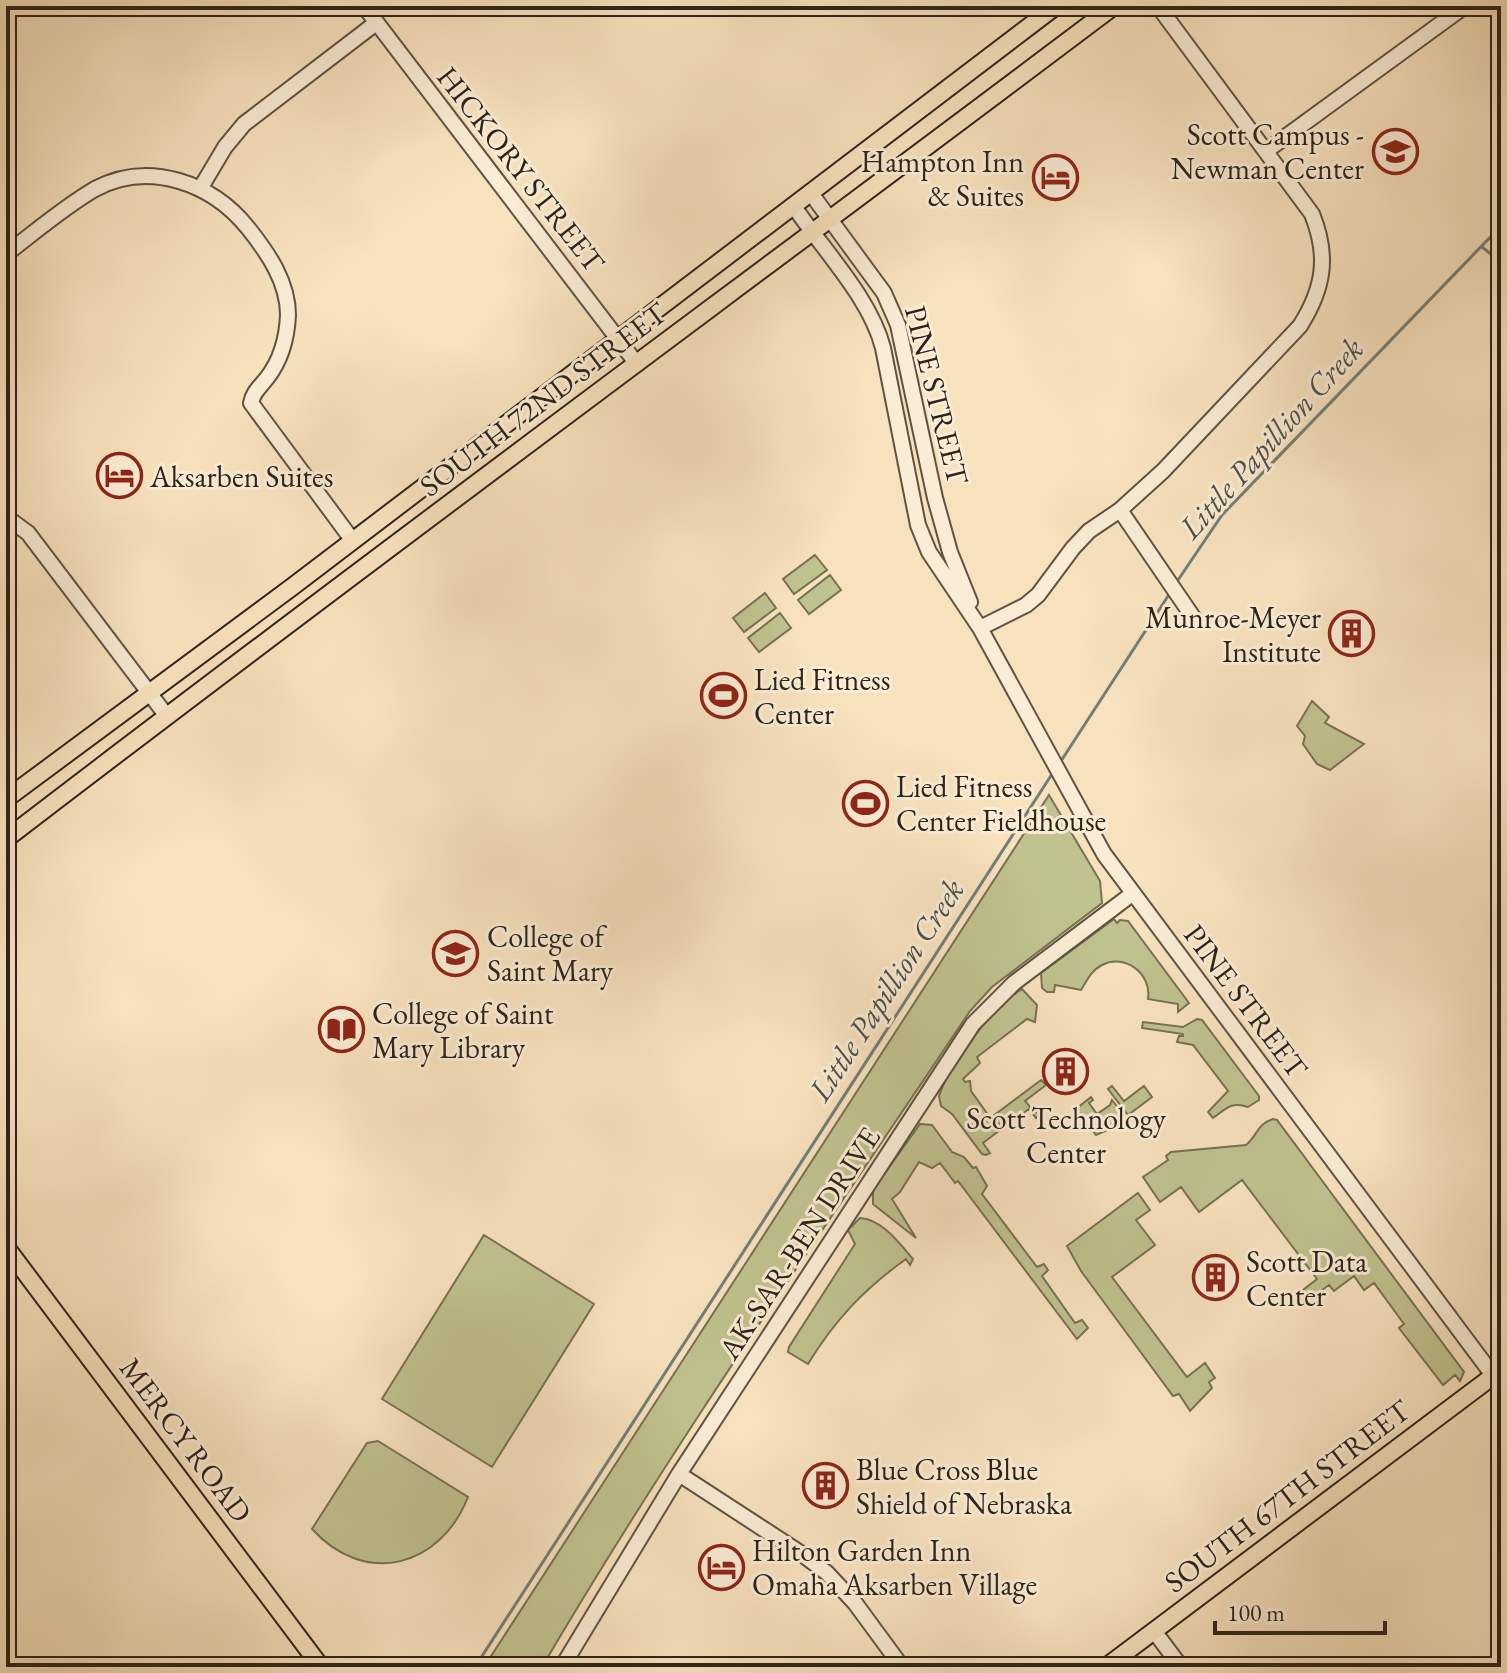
<svg xmlns="http://www.w3.org/2000/svg" width="1507" height="1673" viewBox="0 0 1507 1673" font-family="'EB Garamond',serif">
<style>
.green{fill:#c0c28f;stroke:#767254;stroke-width:2}
.lines{fill:none;stroke-linecap:round;stroke-linejoin:round}
.stream{stroke:#717f78;stroke-width:3}
.minor-casing{stroke:#605343;stroke-width:18}
.major-casing{stroke:#2d231a;stroke-width:20}
.minor{stroke:#faecd5;stroke-width:14}
.major{stroke:#f8e2be;stroke-width:16}
.labels{text-anchor:middle;dominant-baseline:central;stroke-width:6;stroke-linejoin:round;paint-order:stroke}
.poi-label{font-size:30px;fill:#2d231a;stroke:#faecd5;text-anchor:start}
.street-label{font-size:30px;fill:#2d231a;stroke:#faecd5}
.water-label{font-size:32px;font-style:italic;fill:#4f5149;stroke:#faecd5}
</style>
<rect width="100%" height="100%" fill="#f8e2be"/>
<filter id="stains"><feTurbulence type="fractalNoise" baseFrequency=".0025" numOctaves="4"/><feColorMatrix values="0 0 0 0 .2 0 0 0 0 .09 0 0 0 0 .02 0 0 0 .5 -.17"/></filter>
<radialGradient id="worn" r=".72"><stop offset=".6" stop-color="#630" stop-opacity="0"/><stop offset="1" stop-color="#630" stop-opacity=".3"/></radialGradient>
<path class="green" d="M815 555 827 570 794 594 783 579Z
M830 575 841 590 809 614 798 600Z
M765 593 776 608 744 632 733 618Z
M780 613 791 628 759 652 748 638Z
M1312 701 1329 717 1325 723 1364 744 1330 770 1317 764 1303 744 1305 736 1297 726Z
M1049 795 1100 881 1102 903 992 987 970 1011C825 1228 674 1442 542 1667H484Z
M1114 919 1117 923 1120 920 1128 921 1189 1003 1178 1012V1004L1148 999C1152 974 1125 953 1102 965 1092 970 1087 980 1081 990L1055 985 1054 992H1047L1042 988 1041 973Z
M1022 989 1037 1005 1035 1022 1027 1019 977 1057 980 1063 963 1079 965 1082 970 1081 971 1091 989 1116 980 1124 991 1118 1000 1130 983 1143 990 1153 986 1155 982 1154 952 1114 941 1106 939 1096C949 1065 994 1005 1022 989Z
M1197 1019 1202 1020 1259 1096V1100L1248 1107C1231 1101 1226 1109 1213 1118L1208 1112 1228 1091 1193 1045 1177 1042 1179 1036H1183V1034L1142 1028 1143 1022 1183 1027Z
M1041 1080 1046 1085 1025 1101 1035 1113 1045 1106 1047 1108 1036 1118 1029 1109 1002 1128 993 1116Z
M1112 1086 1124 1101 1144 1086 1152 1097 1128 1115 1108 1089Z
M1091 1097 1093 1100 1089 1103 1097 1114 1110 1105 1112 1100 1125 1117 1108 1130 1096 1135 1076 1109Z
M1273 1119 1277 1120 1464 1372 1460 1381 1455 1375 1443 1385 1399 1328 1404 1324 1374 1283 1364 1290 1354 1276 1334 1291 1329 1285 1304 1303 1298 1294 1317 1279 1242 1180 1199 1212 1181 1187 1160 1202 1143 1177 1168 1160 1166 1156 1171 1152 1246 1145C1258 1135 1257 1124 1273 1119Z
M920 1124 932 1125 952 1152 964 1157 973 1168 976 1167 987 1186 982 1194 1037 1267 1044 1264 1048 1270 1042 1276 1075 1323 1082 1320 1088 1328 1077 1339 958 1181 955 1183 940 1163 932 1168 919 1162 900 1192 892 1199 916 1238 873 1204V1190Z
M1138 1193 1150 1210 1136 1220 1155 1245 1112 1277 1187 1377 1205 1363 1215 1378 1209 1382 1212 1388 1190 1411 1179 1394 1173 1396 1081 1271 1067 1246Z
M860 1218C882 1219 900 1244 913 1259L910 1265 906 1259C864 1289 834 1321 808 1364L788 1352 789 1347 855 1244 848 1230Z
M484 1235 594 1304 492 1467 382 1399Z
M378 1441 468 1497C440 1568 365 1587 312 1529L367 1443Z"/>
<g class="lines">
<path class="stream" d="M1482 247 1501 262
M1176 583 1222 515 1501 226
M1061 761 1170 593
M475 1667 1054 771"/>
<defs>
<path id="minor" d="M364 6 637 364
M1266 151 1465 6
M200 189 225 147 244 124 376 23
M810 192 884 293 898 325 935 498 950 552 970 602
M793 205C822 249 870 297 883 348L918 525 929 552 980 628 1104 854 1501 1386
M6 254C35 232 64 207 95 189 149 160 212 183 248 228 268 253 288 282 288 315 287 338 281 360 267 378 260 387 253 392 251 403L353 541
M1120 510 1163 471 1300 326C1324 288 1329 256 1312 214L1158 6
M6 517 28 533 166 715
M980 628 1026 605 1038 595 1073 548 1089 531 1120 510 1195 620
M679 1474 802 1554 827 1573 855 1603 902 1667
M1154 1631 1181 1667
M562 1667 679 1474 973 1024 1014 983 1132 894"/>
<path id="major" d="M6 799 292 587 1056 6
M6 839C373 557 745 284 1114 6
M6 1247 321 1667
M1106 1667 1501 1370"/>
</defs>
<use href="#minor" class="minor-casing"/>
<use href="#major" class="major-casing"/>
<use href="#minor" class="minor"/>
<use href="#major" class="major"/>
</g>
<defs>
<symbol id="university-ring" viewBox="-11 -11 22 22"><circle r="9.5" fill="#faecd5" stroke="#8f2418" stroke-width="1.5"/><path d="M0-5L7-2L0 1L-7-2ZM-4 1L0 2.5L4 1V4Q0 6-4 4Z" fill="#8f2418"/></symbol>
<symbol id="hotel-ring" viewBox="-11 -11 22 22"><circle r="9.5" fill="#faecd5" stroke="#8f2418" stroke-width="1.5"/><path d="M-6-4.5h1.5V1H6V5H4.5V3h-9V5H-6ZM-4 0a1.8 1.8 0 1 1 3.6 0ZM.5 0V-2.5h3Q6-2.5 6 0Z" fill="#8f2418"/></symbol>
<symbol id="building-ring" viewBox="-11 -11 22 22"><circle r="9.5" fill="#faecd5" stroke="#8f2418" stroke-width="1.5"/><path d="M-4-6H4V6H1V3H-1V6H-4ZM-2.5-4.3h1.7v1.8h-1.7ZM.8-4.3h1.7v1.8H.8ZM-2.5-1h1.7V.8h-1.7ZM.8-1h1.7V.8H.8Z" fill="#8f2418"/></symbol>
<symbol id="stadium-ring" viewBox="-11 -11 22 22"><circle r="9.5" fill="#faecd5" stroke="#8f2418" stroke-width="1.5"/><path d="M0-5a6.5 5 0 1 0 0 10a6.5 5 0 1 0 0-10ZM-3.5-1.8h7v3.6h-7Z" fill="#8f2418"/></symbol>
<symbol id="library-ring" viewBox="-11 -11 22 22"><circle r="9.5" fill="#faecd5" stroke="#8f2418" stroke-width="1.5"/><path d="M-6-4Q-3-5.5-.7-3.5V5Q-3 3-6 4ZM6-4Q3-5.5 .7-3.5V5Q3 3 6 4Z" fill="#8f2418"/></symbol>
</defs>
<g fill-rule="evenodd">
<use href="#university-ring" x="1370" y="126" width="51" height="51"/>
<use href="#hotel-ring" x="1030" y="152" width="51" height="51"/>
<use href="#hotel-ring" x="94" y="450" width="51" height="51"/>
<use href="#building-ring" x="1326" y="608" width="51" height="51"/>
<use href="#stadium-ring" x="698" y="670" width="51" height="51"/>
<use href="#stadium-ring" x="840" y="778" width="51" height="51"/>
<use href="#university-ring" x="430" y="928" width="51" height="51"/>
<use href="#library-ring" x="316" y="1004" width="51" height="51"/>
<use href="#building-ring" x="1040" y="1046" width="51" height="51"/>
<use href="#building-ring" x="1190" y="1252" width="51" height="51"/>
<use href="#building-ring" x="800" y="1460" width="51" height="51"/>
<use href="#hotel-ring" x="696" y="1542" width="51" height="51"/>
</g>
<g class="labels">
<g class="poi-label">
<text x="1364" y="134" text-anchor="end">Scott Campus -<tspan x="1364" dy="34">Newman Center</tspan></text>
<text x="1024" y="161" text-anchor="end">Hampton Inn<tspan x="1024" dy="34">&amp; Suites</tspan></text>
<text x="150" y="476">Aksarben Suites</text>
<text x="1321" y="617" text-anchor="end">Munroe-Meyer<tspan x="1321" dy="34">Institute</tspan></text>
<text x="754" y="679">Lied Fitness<tspan x="754" dy="34">Center</tspan></text>
<text x="896" y="786">Lied Fitness<tspan x="896" dy="34">Center Fieldhouse</tspan></text>
<text x="487" y="936">College of<tspan x="487" dy="34">Saint Mary</tspan></text>
<text x="372" y="1013">College of Saint<tspan x="372" dy="34">Mary Library</tspan></text>
<text x="1066" y="1118" text-anchor="middle">Scott Technology<tspan x="1066" dy="34">Center</tspan></text>
<text x="1246" y="1261">Scott Data<tspan x="1246" dy="34">Center</tspan></text>
<text x="856" y="1469">Blue Cross Blue<tspan x="856" dy="34">Shield of Nebraska</tspan></text>
<text x="752" y="1550">Hilton Garden Inn<tspan x="752" dy="34">Omaha Aksarben Village</tspan></text>
</g>
<g class="street-label">
<text transform="translate(521 169) rotate(52)">HICKORY STREET</text>
<text transform="translate(937 395) rotate(76)">PINE STREET</text>
<text transform="translate(543 399) rotate(-37)">SOUTH 72ND STREET</text>
<text transform="translate(1246 1001) rotate(53)">PINE STREET</text>
<text transform="translate(799 1243) rotate(-57)">AK-SAR-BEN DRIVE</text>
<text transform="translate(186 1440) rotate(53)">MERCY ROAD</text>
<text transform="translate(1287 1496) rotate(-37)">SOUTH 67TH STREET</text>
</g>
<g class="water-label">
<text transform="translate(1271 438) rotate(-48)">Little Papillion Creek</text>
<text transform="translate(886 990) rotate(-57)">Little Papillion Creek</text>
</g>
</g>
<rect width="1507" height="1673" fill="none" stroke="#f8e2be" stroke-width="32"/>
<rect x="8" y="8" width="1491" height="1657" fill="none" stroke="#2d231a" stroke-width="4"/>
<rect x="16" y="16" width="1475" height="1641" fill="none" stroke="#2d231a" stroke-width="2"/>
<path d="M1215 1621v12h170v-12" fill="none" stroke="#2d231a" stroke-width="4"/>
<text x="1227" y="1621" font-size="24" fill="#2d231a" stroke="#faecd5" stroke-width="6" paint-order="stroke">100 m</text>
<rect width="100%" height="100%" filter="url(#stains)"/>
<rect width="100%" height="100%" fill="url(#worn)"/>
</svg>
